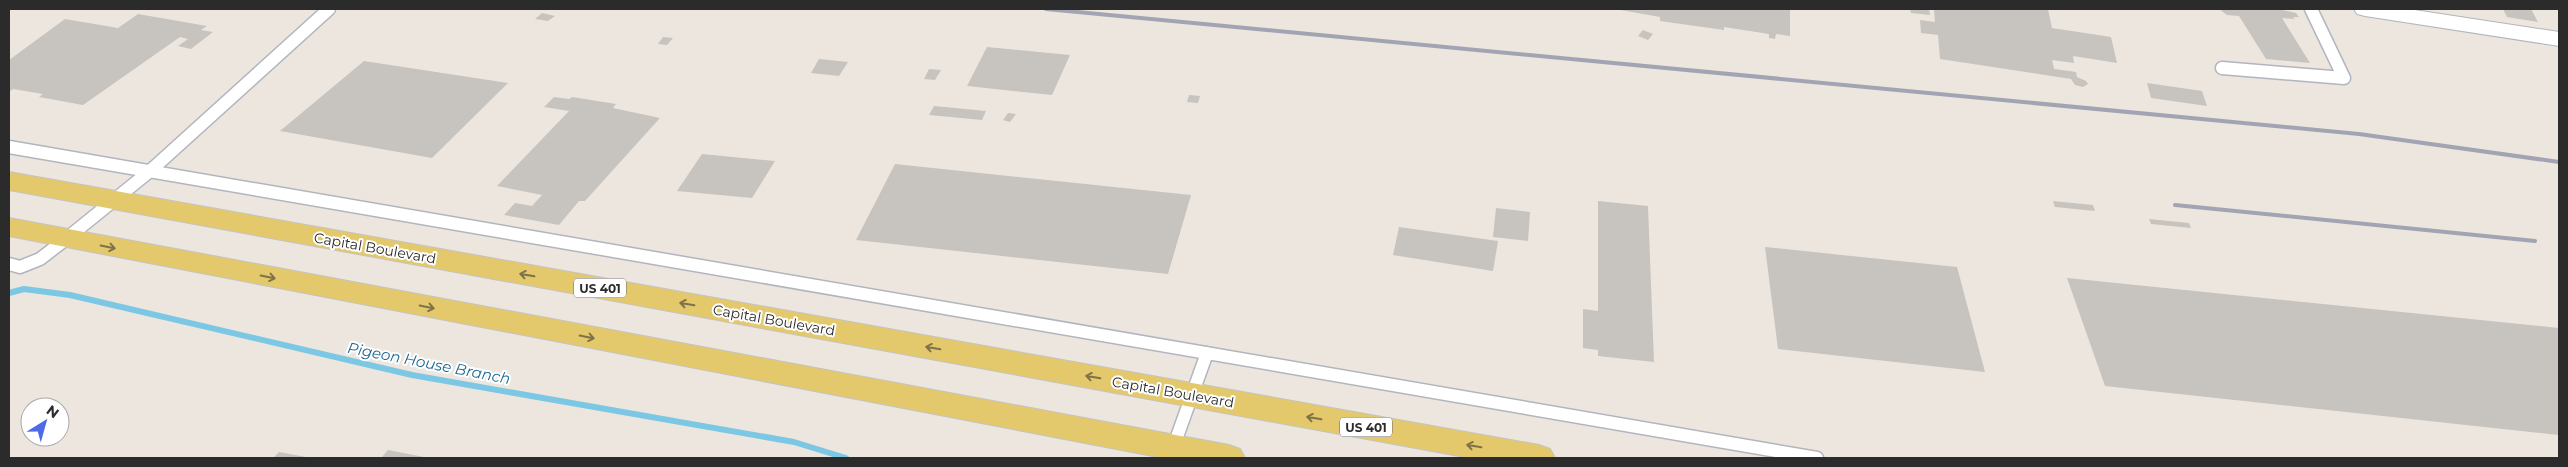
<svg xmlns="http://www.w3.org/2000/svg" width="2568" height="467" viewBox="0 0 2568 467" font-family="Montserrat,sans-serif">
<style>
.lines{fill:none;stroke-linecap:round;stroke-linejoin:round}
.stream{stroke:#7cc8e4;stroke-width:6}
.building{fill:#c7c3be}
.lane-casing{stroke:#b2b5bd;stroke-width:15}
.secondary-casing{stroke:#b2b5bd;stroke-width:2}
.primary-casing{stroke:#c4c4c4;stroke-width:2}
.lane{stroke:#fff;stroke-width:12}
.secondary{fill:#fff;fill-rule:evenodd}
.primary{fill:#e4c86c;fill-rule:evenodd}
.rail{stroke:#a2a4b4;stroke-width:4}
.oneway{stroke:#7e7248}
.labels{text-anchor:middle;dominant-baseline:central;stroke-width:4;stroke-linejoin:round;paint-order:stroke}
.shield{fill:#fff;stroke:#6b6b6b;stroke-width:1}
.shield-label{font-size:12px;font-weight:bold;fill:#2b2b2b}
.street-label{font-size:14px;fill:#2b2b2b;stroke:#fff}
.water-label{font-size:15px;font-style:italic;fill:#1a6791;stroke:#fff}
</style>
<rect width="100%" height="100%" fill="#ece6df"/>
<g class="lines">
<path class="stream" d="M9 293 24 289 70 295 412 375 794 442 846 458"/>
</g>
<path class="building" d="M1615 9H1790V36L1776 34 1775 39 1769 38V34L1724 27V30L1660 21V17Z
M1910 9H1929L1930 15 1911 13Z
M1934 9H2048L2052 28 2111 37 2117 63 2073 56 2074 63 2052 60 2054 69 2076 72 2077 77 2086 81 2088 84 2083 87 2075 85 2071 79 1940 59 1938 35 1921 33 1920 20 1935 22Z
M2219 9H2278L2296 13 2299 17H2293L2295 19 2282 18 2310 63 2266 59 2239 16 2227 15Z
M2503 9H2531L2538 22 2507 17Z
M542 13 555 16 548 21 535 19Z
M138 14 207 26 201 30 213 32 191 49 178 46 188 39 180 37 83 105 39 97 43 94 13 89 9 92V60L65 19 118 28Z
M1643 30 1653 34 1648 40 1638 36Z
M663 37 673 38 667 45 658 44Z
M987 47 1070 55 1052 95 967 86Z
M819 59 848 62 839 76 811 73Z
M364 61 508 83 432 158 280 131Z
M929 69 941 70 935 80 924 79Z
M2147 83 2202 91 2207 106 2151 98Z
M1189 95 1200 96 1198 103 1187 102Z
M554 97 569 99 572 97 616 104 613 108 660 118 585 201H579L559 225 504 215 515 203 532 206 542 195 497 186 569 111 544 107Z
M934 106 986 111 982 120 929 115Z
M1008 113 1016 114 1010 122 1003 120Z
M702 154 775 161 752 198 677 191Z
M895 164 1191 195 1168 274 856 240Z
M1598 201 1648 206 1654 362 1598 356V350L1583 348V309L1598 311Z
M2053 201 2093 205 2095 211 2055 207Z
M1496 208 1530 212 1528 241 1493 237Z
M2149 219 2189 223 2191 228 2151 224Z
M1399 227 1498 241 1493 271 1393 255Z
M1765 247 1957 267 1985 372 1778 349Z
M2067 278 2559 328V435L2105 386Z
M388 450 424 457 423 458H381Z
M279 452 306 457V458H273Z"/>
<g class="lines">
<defs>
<path id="lane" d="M2222 68 2344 78 2311 9
M9 147 1817 458
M9 264 20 267 40 259 66 239 150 171 329 9
M1173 448 1207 353"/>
<path id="secondary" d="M2354 9H2408L2559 32V46L2365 16 2357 14Z"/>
<path id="primary" d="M9 172 1539 445 1550 449 1555 458H1470L9 190Z
M9 218 1229 445 1240 449 1245 458H1163L9 236Z"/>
</defs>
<use href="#lane" class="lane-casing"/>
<use href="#secondary" class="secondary-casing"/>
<use href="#primary" class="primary-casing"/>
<use href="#lane" class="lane"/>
<use href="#secondary" class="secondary"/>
<use href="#primary" class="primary"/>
<path class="rail" d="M1046 9 2359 134 2559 162
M2175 205 2535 241"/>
</g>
<defs><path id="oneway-shaft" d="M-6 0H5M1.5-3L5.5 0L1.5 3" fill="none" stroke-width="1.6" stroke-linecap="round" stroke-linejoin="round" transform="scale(1.25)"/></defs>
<g class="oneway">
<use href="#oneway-shaft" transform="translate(108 247) rotate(11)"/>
<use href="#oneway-shaft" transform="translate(527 275) rotate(-170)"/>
<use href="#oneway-shaft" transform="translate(268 277) rotate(11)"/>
<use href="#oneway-shaft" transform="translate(687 304) rotate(-170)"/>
<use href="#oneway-shaft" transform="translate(427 307) rotate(11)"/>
<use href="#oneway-shaft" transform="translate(587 337) rotate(11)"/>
<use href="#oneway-shaft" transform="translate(933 348) rotate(-170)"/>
<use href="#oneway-shaft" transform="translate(1093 377) rotate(-170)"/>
<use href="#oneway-shaft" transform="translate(1314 418) rotate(-170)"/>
<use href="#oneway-shaft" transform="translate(1474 446) rotate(-170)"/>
</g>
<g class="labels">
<g class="shield">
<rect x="574" y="278.5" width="52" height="19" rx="4"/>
<rect x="1340" y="417.5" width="52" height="19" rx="4"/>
</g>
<g class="shield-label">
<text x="600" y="288">US 401</text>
<text x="1366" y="427">US 401</text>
</g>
<g class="street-label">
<text transform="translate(375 248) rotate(10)">Capital Boulevard</text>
<text transform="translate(774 320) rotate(10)">Capital Boulevard</text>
<text transform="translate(1173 392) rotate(10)">Capital Boulevard</text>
</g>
<g class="water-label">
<text transform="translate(429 363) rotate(11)">Pigeon House Branch</text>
</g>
</g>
<rect width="2568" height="467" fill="none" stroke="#2b2b2b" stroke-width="20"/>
<g transform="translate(45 422) rotate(37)"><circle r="24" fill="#ffffff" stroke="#aaaaaa"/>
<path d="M0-4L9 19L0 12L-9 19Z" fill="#4e6ae9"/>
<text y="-8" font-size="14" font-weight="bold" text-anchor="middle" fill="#2b2b2b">N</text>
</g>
</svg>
